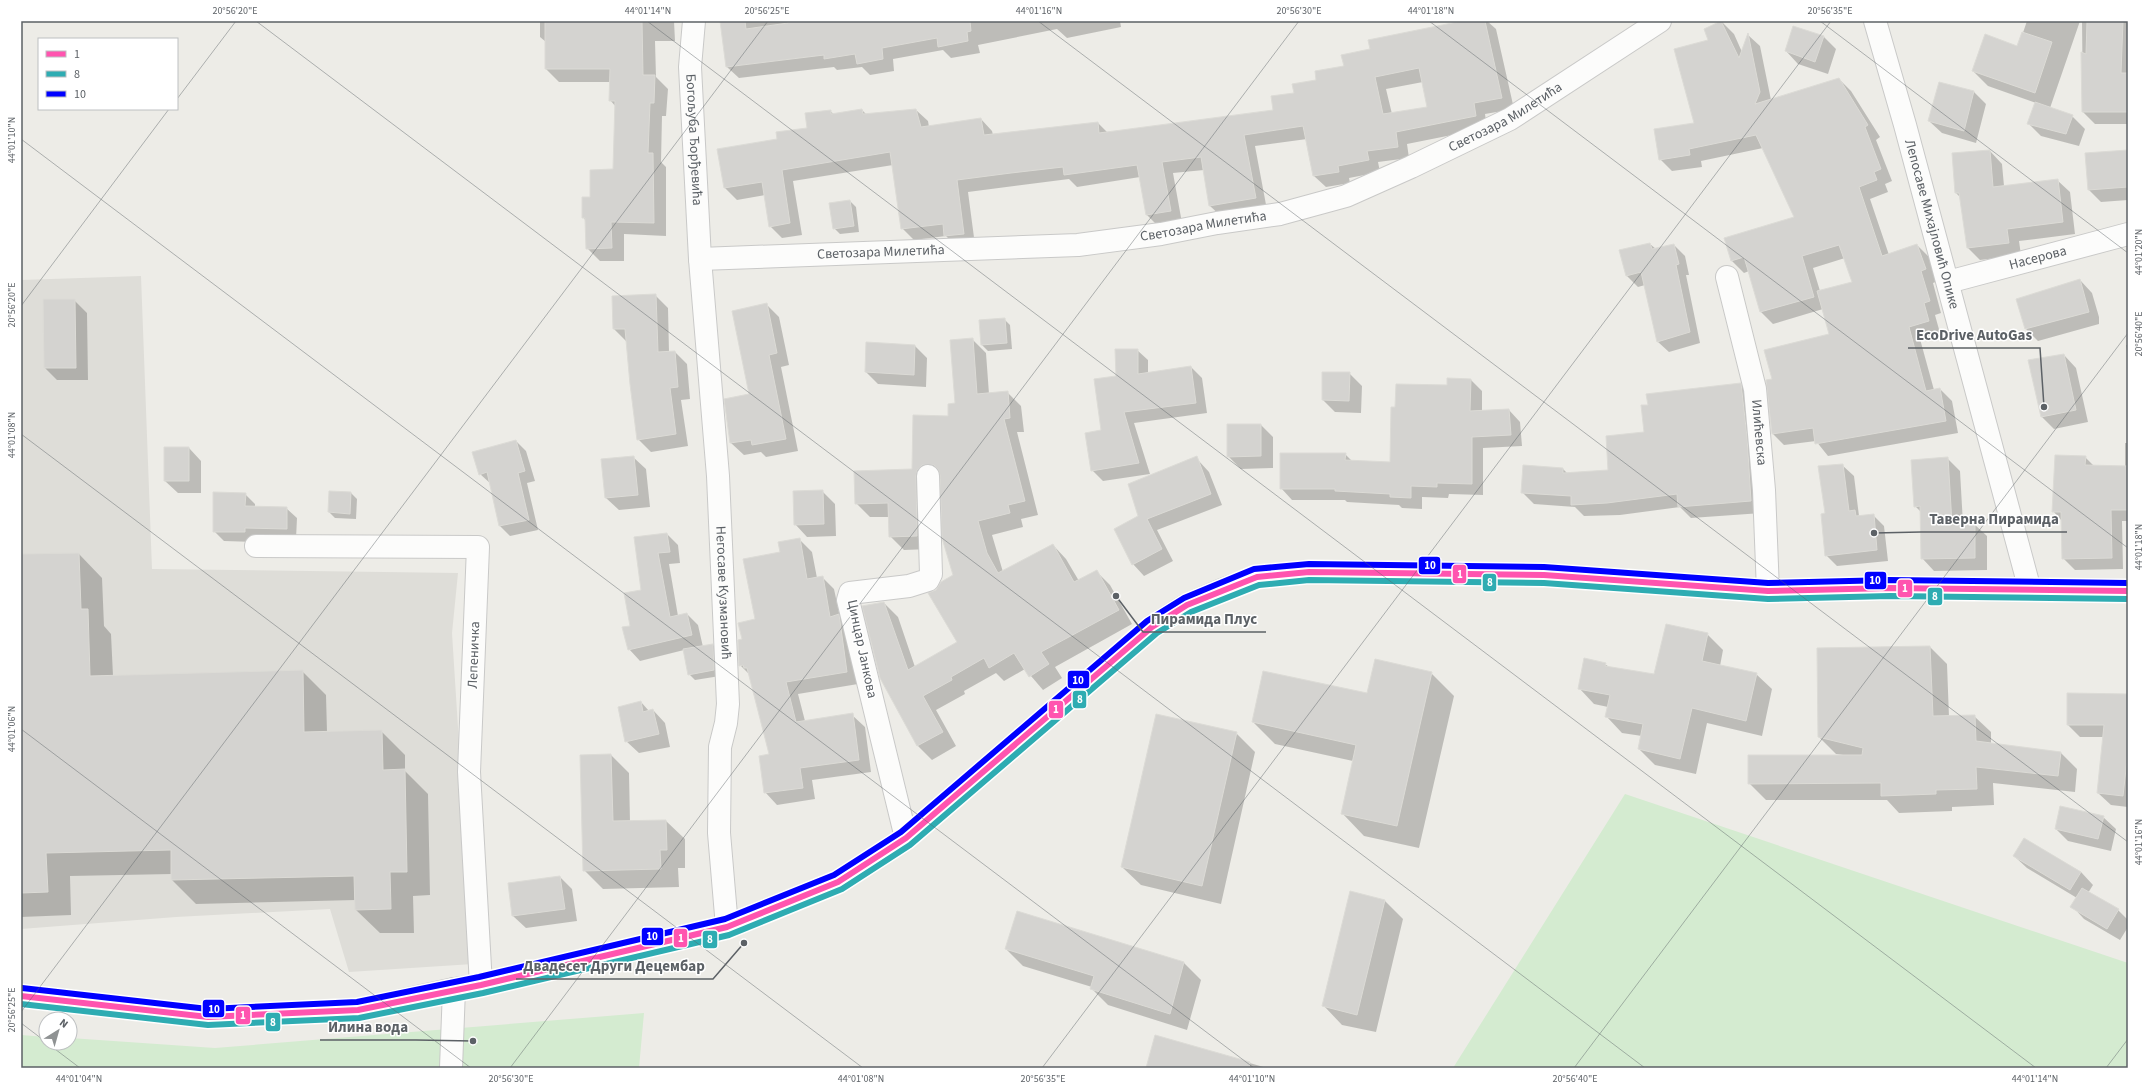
<svg xmlns="http://www.w3.org/2000/svg" width="2149" height="1089" viewBox="0 0 2149 1089" font-family="'Source Sans 3',sans-serif">
<style>
.industrial{fill:#deddd8}
.green{fill:#d4ebd0}
.shadow{fill:#0003;fill-rule:evenodd}
.building{fill:#d4d3d0;stroke:#dcdbd6;fill-rule:evenodd}
.lines{fill:none;stroke-linecap:round;stroke-linejoin:round}
.minor-casing{stroke:#c9c9c8;stroke-width:24}
.minor{stroke:#fcfcfb;stroke-width:22}
.bus-1-casing{stroke:#fff;stroke-width:9}
.bus-2-casing{stroke:#fff;stroke-width:9}
.bus-3-casing{stroke:#fff;stroke-width:9}
.bus-1{stroke:#ff54af;stroke-width:6}
.bus-2{stroke:#2eacb2;stroke-width:6}
.bus-3{stroke:#00f;stroke-width:6}
.ticks{fill:none;stroke:#5c6166;stroke-width:1;stroke-opacity:0.45}
.labels{text-anchor:middle;dominant-baseline:central;stroke-width:3;stroke-linejoin:round;paint-order:stroke}
.street-label{font-size:14px;fill:#5c6166;stroke:#fff}
.leader{fill:none;stroke:#5c6166;stroke-width:1.5}
.callout-dot{fill:#5c6166;stroke:#fff;stroke-width:1.5}
.callout-label{font-size:15px;text-anchor:middle;font-weight:bold;fill:#5c6166;stroke:#fff;stroke-width:3;stroke-linejoin:round;paint-order:stroke}
.line-badge{stroke:#fff;stroke-width:1.5}
.badge-label{font-size:11px;text-anchor:middle;font-weight:bold;fill:#fff}
.neatline{fill:none;stroke:#5c6166;stroke-width:1.5}
.ticks-label{font-size:10px;text-anchor:middle;fill:#5c6166}
</style>
<rect width="100%" height="100%" fill="#edece7"/>
<path class="industrial" d="M141 276 152 569 458 573 452 633 473 964 349 972 330 909 176 917 21 929V280Z"/>
<path class="green" d="M1625 794 2128 963V1068H1453Z
M644 1013 639 1068H21V1035L46 1037V1043H70V1038L215 1048Z"/>
<path class="shadow" d="M540 21H674L675 41H655L656 77 668 89 666 116H662L661 162 666 167V236L624 234V261H600L587 248 586 221 583 217 591 198 614 170 616 107 610 100 611 82H559L546 69V42L540 37Z
M722 21H1120L1121 27 1067 38 1057 29 978 45 980 53 951 58 943 50 893 59 894 71 870 75 862 67 837 70 834 67 739 78 727 67Z
M1467 21H1487L1496 29 1514 109 1485 114 1487 128 1407 144 1409 158 1378 162 1380 172 1349 178 1350 183 1326 187 1314 176 1307 139 1255 146 1267 210 1222 217 1210 206 1204 170 1173 173 1182 223 1159 227 1147 215 1140 177 1077 187 1069 179 968 192 975 245 957 247 946 236 914 240 902 228 893 165 793 181 802 235 782 238 770 226 765 195 737 200 725 188 718 150 778 140 808 129 830 111 835 115 862 110 867 115 916 110 928 121 929 127 981 119 992 131 993 135 1098 123 1108 133 1274 111 1295 94 1371 50ZM1423 82 1428 108 1392 114 1386 89Z
M2027 21H2080L2050 108 2072 116 2085 129 2079 146 2041 136 2028 123 2036 103 1988 86 1973 71 2018 47Z
M2082 21H2128V124H2095L2083 112Z
M1722 22 1734 34 1742 52 1748 35 1760 46 1771 100 1839 79 1851 91 1880 137 1876 140 1892 181 1885 184 1888 192 1870 199 1889 255 1917 245 1929 257 1938 281 1933 283 1941 313 1935 315 1940 333 1920 339 1934 390 1940 389 1952 401 1958 433 1828 456 1816 441 1784 445 1772 433 1830 335 1823 309 1773 324 1761 312 1749 271 1744 273 1732 261 1726 239 1795 218 1763 148 1701 161 1702 167 1672 171 1660 159 1695 124 1710 40 1705 29ZM1845 258 1853 283 1820 291 1813 268Z
M1824 37 1836 49 1828 74 1798 64 1786 51Z
M1974 92 1986 104 1976 143 1942 133 1929 121Z
M1990 151 2002 164 2004 186 2057 180 2070 192 2075 234 2019 241 2021 255 1980 260 1968 248 1961 198 1956 193Z
M2128 151V200L2101 202 2089 190Z
M850 201 856 207 859 232 840 234 834 228Z
M1650 244 1656 249 1674 245 1685 256 1689 275H1686L1700 343 1669 352 1658 342 1645 285 1638 287 1627 276Z
M2080 280 2092 293 2099 317V324L2038 341 2026 329Z
M655 295 668 308 669 352H675L687 364 690 399 681 400 688 446 651 452 638 439 627 342 614 329Z
M74 300 87 313 88 380H57L45 368Z
M767 305 779 317 789 365 781 367 798 451 766 457 761 452 744 455 731 443 725 400 750 395Z
M1004 319 1010 325 1012 349 988 351 982 345Z
M972 339 986 353 989 394 1007 392 1021 406 1024 432H1017L1038 515 1021 519 1023 527 992 535 1003 572 1053 545 1066 559 1079 581 1096 571 1110 585 1132 624 1055 667 1062 678 1043 690 1025 669 1004 681 996 673 964 691 965 694 936 710 956 746 932 760 918 746 881 677 884 603 898 617 915 667 959 642 937 590 954 575 942 479H936L931 549 904 550 890 536V517H870L856 503 913 470 949 418 956 404Z
M2126 345H2128V358Z
M915 346 927 358 926 387 878 384 866 372Z
M1137 350 1148 360V373L1191 367 1202 378 1207 413 1134 423 1150 474 1103 481 1092 470 1117 377Z
M2064 355 2076 368 2088 422 2054 429 2042 417Z
M1349 373 1362 386 1361 413 1335 412 1323 400Z
M1471 380 1482 391V411L1509 410 1520 422 1522 446 1483 448V495L1449 494 1448 498 1422 497V509L1402 508 1399 505 1347 502 1345 500H1292L1281 488 1345 454 1352 461 1391 463 1396 408 1448 386Z
M1740 384 1752 396 1762 513 1691 518 1680 507 1620 515 1584 516 1575 507 1534 504 1522 492 1563 469 1567 473 1609 471 1645 433 1650 405Z
M1261 425 1273 437V468L1241 469 1228 456Z
M516 441 526 451 535 481 527 483 538 530 510 536 500 526 491 484 480 474Z
M2125 443H2128V521H2122L2123 569 2075 570 2063 558 2062 521 2053 511 2085 457 2094 466 2125 467Z
M189 448 201 461V493H178L165 481Z
M633 457 646 469 650 507 619 510 606 498Z
M1947 458 1960 471 1963 524H1974L1987 536V570L1934 571 1922 558 1921 512 1915 506Z
M1198 460 1209 472 1222 505 1157 530 1173 561 1144 576 1133 564 1139 517Z
M1842 465 1854 476 1859 516 1873 515 1884 526 1888 561 1837 566 1826 555V514Z
M822 491 835 504 836 536 807 537 795 524Z
M330 492 351 493 357 499 356 519 335 518 329 512Z
M245 494 255 504V508H286L297 518 296 539 255 542 224 541 214 531Z
M667 534 678 545 680 563 669 564 678 616 687 614 698 625 703 647 713 645 718 651 720 676 695 680 689 674 684 650 640 661 629 649 631 626 643 590 636 538Z
M800 540 812 552 817 578 822 577 834 589 840 617 850 628 858 684 798 694 805 721 852 715 865 727 871 772 812 780 815 799 777 805 765 792 770 755 750 675 740 665 743 640 756 620 781 553Z
M79 554 102 578 104 626 111 634 113 676 302 671 326 695 327 732 381 731 405 755V771L428 794 430 895 413 896 414 933H380L356 910V900L196 904 172 880V874L70 876 71 915 21 917V555Z
M1707 634 1723 650 1720 666 1756 674 1772 689 1762 736 1707 723 1696 774 1655 765 1639 749 1642 736 1622 733 1607 717 1608 707 1594 704 1579 688 1605 664 1609 667 1655 676Z
M1930 647 1947 664 1949 717 1974 716 1991 732V744L2060 752 2077 769 2075 792 1993 783 1994 805 1952 807V811L1899 813 1887 800H1766L1749 783 1843 755 1836 754 1819 737Z
M1431 673 1454 696 1419 848 1364 836 1342 813 1353 761 1275 744 1253 722 1368 694Z
M2128 695V807L2111 805 2098 793 2104 737H2080L2068 725Z
M641 702 649 711 653 710 665 723 670 747 639 753 626 741Z
M1236 733 1255 752 1221 904 1141 885 1122 867Z
M611 755 629 773 630 822 666 821 685 839V868H678L679 887 603 889 584 870Z
M2103 817 2116 829 2111 851 2068 841 2056 829Z
M2030 842 2081 872 2093 885 2088 893 2118 910 2128 920V927L2120 940 2084 919 2072 906 2077 898 2027 868 2014 856Z
M560 877 572 889 577 921 526 928 513 916Z
M1385 901 1403 919 1376 1032 1342 1025 1324 1006Z
M1018 912 1184 963 1201 980 1187 1030 1108 1005 1091 988 1092 987 1023 966 1006 949Z
M1156 1036 1267 1068H1147Z"/>
<path class="building" d="M545 21H642L643 75H655L654 103H650L648 153H653L654 223 611 222 612 248 586 249 585 218H582V197H590V170L613 169 615 101H609L610 69H545Z
M720 21H745L746 29 788 23V21H970L971 31 967 32 968 41 938 47 937 38 882 48 883 59 857 64 855 54 824 59V55L726 67Z
M1462 21H1485L1502 98 1474 103 1476 116 1396 132 1398 147 1367 151 1369 160 1338 166 1339 172 1313 176 1303 126 1244 135 1256 198 1209 206 1201 157 1162 162 1171 211 1146 215 1137 165 1064 175 1063 167 1011 173 957 180 964 234 944 236 943 224 901 229 890 152 782 170 790 223 769 227 762 182 724 188 717 149 777 139 776 132 807 128 805 113 831 110V114L862 109 863 114 916 109 921 127 981 118 984 135 1098 122 1099 133 1273 110 1271 96 1294 93 1292 84 1316 80 1315 71 1344 66 1341 55 1370 49 1368 40ZM1419 68 1427 107 1383 114 1375 77Z
M1721 21 1739 58 1748 33 1760 92 1755 104 1839 78 1868 125 1865 127 1881 169 1874 172 1877 180 1859 187 1882 256 1917 244 1926 269 1921 271 1930 301 1924 303 1929 321 1909 327 1926 391 1940 388 1946 421 1815 444 1813 428 1772 434 1766 380 1772 379 1764 350 1829 334 1817 291 1852 282 1839 245 1802 256 1814 297 1760 312 1744 257 1731 261 1724 238 1794 217 1756 135 1689 149 1690 155 1659 160 1654 129 1694 123 1674 49 1708 40 1704 29Z
M2087 21H2123L2121 73H2128V112H2082L2081 52 2086 54Z
M1793 26 1824 36 1815 62 1785 51Z
M2022 32 2052 42 2035 93 1972 71 1985 34 2017 46Z
M1939 82 1974 91 1964 131 1928 121Z
M2035 102 2073 115 2066 134 2027 124Z
M1990 150 1993 187 2058 179 2063 222 2007 229 2009 243 1967 248 1959 193H1955L1952 153Z
M2128 150V187L2088 190 2085 153Z
M850 200 854 226 833 229 829 203Z
M1650 243 1652 249 1674 244 1679 264 1676 265 1690 332 1657 342 1641 272 1626 276 1619 250Z
M2080 279 2089 312 2025 329 2016 299Z
M656 294 658 352 675 351 678 387 670 388 676 434 637 440 630 384 625 329H613L612 296Z
M43 299H75L76 368H44Z
M767 303 777 353 769 355 786 439 752 445 751 440 730 443 724 399 749 394 732 311Z
M1005 318 1007 343 981 345 979 320Z
M973 338 977 394 1008 391 1010 418 1004 419 1025 501 1008 505 1010 513 978 521 987 553 998 573 1053 544 1074 582 1097 570 1119 610 1041 652 1049 664 1029 677 1014 653 989 668 984 658 951 677 952 680 923 696 943 732 917 746 880 678 862 606 884 602 908 670 957 642 928 593 936 590 941 582 953 575 942 538 940 475 938 469 934 465H922L917 470 916 476 917 536 889 537 888 503 855 504 854 471 912 469 913 415 948 416V404L955 403 950 340Z
M866 342 915 345 914 375 865 372Z
M1115 349H1138V374L1191 366 1196 403 1124 412 1139 463 1091 471 1085 433 1101 430 1094 379 1116 376Z
M2064 354 2076 410 2041 417 2028 360Z
M1322 372H1350L1349 401 1322 400Z
M1447 378 1471 379 1470 411 1509 409 1511 435 1472 437V484L1437 483V487L1411 486V498L1390 497V494L1335 491V489H1280V453H1346L1345 460 1390 462 1391 407H1395L1396 384 1447 385Z
M1741 383 1747 437 1751 501 1678 507 1677 494 1607 503 1571 505V496L1521 493 1523 465 1563 468V473L1608 470 1606 436 1644 432 1641 405H1648L1646 394Z
M1227 424H1261V456L1227 457Z
M516 440 525 471 518 473 529 520 499 526 487 472 479 475 472 452Z
M164 447H189V481H164Z
M2055 455 2086 456 2085 465 2128 466V510H2111L2112 558 2062 559 2061 512H2052Z
M634 456 638 495 605 498 601 459Z
M1197 456 1211 494 1147 519 1162 549 1132 565 1114 529 1138 516 1128 484Z
M1948 457 1952 524 1975 523V558L1921 559 1920 506 1914 507 1911 460Z
M1843 464 1849 511 1855 510 1856 516 1874 514 1877 550 1825 556 1821 514 1825 513 1818 466Z
M823 490 824 524 794 525 793 491Z
M329 491 351 492 350 514 328 512Z
M213 492 246 493 245 506 287 507V529L245 528V532H213Z
M667 533 670 552 658 553 670 617 687 613 692 635 628 650 622 627 630 626 624 593 641 590 634 537Z
M800 538 807 579 823 576 830 617 839 614 847 672 786 682 796 722 853 713 859 760 800 768 803 788 764 793 759 756 769 754 747 668H744L743 665 739 666 738 640 742 639 738 623 755 619 743 559 780 552 778 542Z
M79 553 81 609H88L90 676 303 670 304 732 382 730 383 770 405 769 407 872H390L391 909 355 910 354 876 171 880V850L46 853 48 892 21 893V554Z
M1666 624 1708 633 1702 661 1757 673 1746 721 1692 708 1680 759 1638 749 1643 724 1605 717 1610 695 1578 689 1584 658 1606 663 1605 666 1654 674Z
M713 644 714 670 688 675 683 649Z
M1930 646 1933 716 1975 715 1976 741 2061 752 2058 776 1976 767 1977 789 1936 790V794L1881 796V783L1748 784V755H1862L1863 748 1818 737 1817 648Z
M1375 659 1432 672 1397 826 1341 814 1356 745 1252 722 1263 671 1367 693Z
M2067 693 2128 694V751L2123 796 2097 793 2104 725H2067Z
M641 701 643 712 653 709 659 734 625 742 618 707Z
M1156 714 1237 732 1202 886 1121 867Z
M611 754 613 821 666 820 667 850H660L661 869 583 871 580 755Z
M2060 806 2104 816 2098 839 2055 829Z
M2024 838 2081 872 2070 890 2013 856Z
M560 876 565 909 512 916 508 883Z
M2082 888 2119 909 2107 929 2070 907Z
M1350 891 1385 900 1357 1015 1322 1006Z
M1017 911 1184 962 1170 1014 1090 989 1094 976 1005 949Z
M1155 1035 1250 1062 1249 1068H1146Z"/>
<g class="lines">
<defs>
<g id="minor">
<path id="s1" d="M694 21 690 67 700 259 718 476 728 704 726 723 720 747 719 833 727 927"/>
<path id="s2" d="M1875 21 1905 125 2030 590"/>
<path id="s3" d="M700 259 1078 245 1161 234 1217 223 1280 214 1346 196 1411 167 1510 119 1660 21"/>
<path id="s4" d="M1727 277 1755 389 1764 490 1768 591"/>
<path id="s5" d="M1948 282 2128 234"/>
<path d="M256 546 478 547 469 772 481 985"/>
<path d="M906 838 848 600 850 593 909 586 928 580 931 574 928 476"/>
<path d="M21 996 208 1017 358 1010 454 989 481 985 727 927 838 882 906 838 1152 627 1187 605 1224 589 1257 577 1309 572 1544 575 1768 591 1890 588 2128 591"/>
<path d="M451 1068 454 989"/>
</g>
</defs>
<use href="#minor" class="minor-casing"/>
<use href="#minor" class="minor"/>
<defs>
<path id="bus-1" d="M21 996 208 1017 358 1010 481 985 727 927 838 882 906 838 1152 627 1187 605 1257 577 1309 572 1544 575 1768 591 1890 588 2128 591"/>
<path id="bus-2" d="M21 1004 208 1025 359 1018 483 993 729 935 842 889 910 845 1157 633 1191 612 1259 585 1309 580 1544 583 1768 599 1890 596 2128 599"/>
<path id="bus-3" d="M22 988 208 1009 357 1002 479 977 725 919 834 875 901 832 1147 621 1184 598 1254 569 1309 564 1544 567 1768 583 1890 580 2128 583"/>
</defs>
<use href="#bus-1" class="bus-1-casing"/>
<use href="#bus-2" class="bus-2-casing"/>
<use href="#bus-3" class="bus-3-casing"/>
<use href="#bus-1" class="bus-1"/>
<use href="#bus-2" class="bus-2"/>
<use href="#bus-3" class="bus-3"/>
</g>
<path class="ticks" d="M256 21 1645 1068M647 21 2036 1068M1038 21 2128 842M1429 21 2128 548M1820 21 2128 253M177 99 236 21M21 139 1254 1068M21 306 169 109M21 434 863 1068M21 729 471 1068M21 1012 768 21M21 1023 46 1042M47 1043 80 1068M510 1068 1299 21M1042 1068 1831 21M1574 1068 2128 333M2106 1068 2128 1039"/>
<g class="labels">
<g class="street-label">
<text stroke="none"><textPath href="#s3" startOffset="829">Светозара Милетића</textPath></text>
<text stroke="none"><textPath href="#s1" startOffset="119">Богољуба Ђорђевића</textPath></text>
<text stroke="none"><textPath href="#s2" startOffset="211">Лепосаве Михајловић Опике</textPath></text>
<text stroke="none"><textPath href="#s3" startOffset="505">Светозара Милетића</textPath></text>
<text stroke="none"><textPath href="#s3" startOffset="181">Светозара Милетића</textPath></text>
<text stroke="none"><textPath href="#s5" startOffset="93">Насерова</textPath></text>
<text stroke="none"><textPath href="#s4" startOffset="159">Илићевска</textPath></text>
<text stroke="none"><textPath href="#s1" startOffset="573">Негосаве Кузмановић</textPath></text>
<text transform="translate(862 649) rotate(78)">Цинцар Јанкова</text>
<text transform="translate(474 655) rotate(-88)">Лепеничка</text>
</g>
</g>
<path class="leader" d="M2044 407L2040 348H1908M1874 533L1921 532H2067M1116 596L1143 632H1266M744 943L713 979H516M473 1041L416 1040H320"/>
<g class="callout-dot">
<circle cx="2044" cy="407" r="4"/>
<circle cx="1874" cy="533" r="4"/>
<circle cx="1116" cy="596" r="4"/>
<circle cx="744" cy="943" r="4"/>
<circle cx="473" cy="1041" r="4"/>
</g>
<g class="callout-label">
<text x="1974" y="340">EcoDrive AutoGas</text>
<text x="1994" y="524">Таверна Пирамида</text>
<text x="1204" y="624">Пирамида Плус</text>
<text x="614" y="971">Двадесет Други Децембар</text>
<text x="368" y="1032">Илина вода</text>
</g>
<g class="line-badge">
<rect x="1418" y="556" width="23" height="19" rx="4" fill="#00f"/>
<rect x="1452" y="564" width="15" height="20" rx="4" fill="#ff54af"/>
<rect x="1864" y="571" width="23" height="19" rx="4" fill="#00f"/>
<rect x="1482" y="573" width="15" height="19" rx="4" fill="#2eacb2"/>
<rect x="1897" y="579" width="16" height="19" rx="4" fill="#ff54af"/>
<rect x="1927" y="587" width="16" height="19" rx="4" fill="#2eacb2"/>
<rect x="1067" y="670" width="23" height="19" rx="4" fill="#00f"/>
<rect x="1072" y="690" width="15" height="19" rx="4" fill="#2eacb2"/>
<rect x="1048" y="700" width="16" height="19" rx="4" fill="#ff54af"/>
<rect x="641" y="927" width="23" height="19" rx="4" fill="#00f"/>
<rect x="673" y="928" width="15" height="20" rx="4" fill="#ff54af"/>
<rect x="702" y="930" width="16" height="19" rx="4" fill="#2eacb2"/>
<rect x="202" y="999" width="23" height="19" rx="4" fill="#00f"/>
<rect x="235" y="1006" width="16" height="19" rx="4" fill="#ff54af"/>
<rect x="265" y="1012" width="16" height="20" rx="4" fill="#2eacb2"/>
</g>
<g class="badge-label">
<text x="1430" y="569">10</text>
<text x="1460" y="578">1</text>
<text x="1875" y="584">10</text>
<text x="1490" y="586">8</text>
<text x="1905" y="592">1</text>
<text x="1935" y="600">8</text>
<text x="1078" y="684">10</text>
<text x="1080" y="703">8</text>
<text x="1056" y="713">1</text>
<text x="652" y="940">10</text>
<text x="681" y="942">1</text>
<text x="710" y="943">8</text>
<text x="214" y="1013">10</text>
<text x="243" y="1019">1</text>
<text x="273" y="1026">8</text>
</g>
<rect width="2149" height="1089" fill="none" stroke="#ffffff" stroke-width="44"/>
<rect x="38" y="38" width="140" height="72" fill="#ffffff" stroke="#bec0c2"/>
<rect x="46" y="51" width="20" height="6" fill="#ff54af" stroke="#bec0c2"/>
<text x="74" y="58" font-size="12" fill="#5c6166">1</text>
<rect x="46" y="71" width="20" height="6" fill="#2eacb2" stroke="#bec0c2"/>
<text x="74" y="78" font-size="12" fill="#5c6166">8</text>
<rect x="46" y="91" width="20" height="6" fill="#0000ff" stroke="#bec0c2"/>
<text x="74" y="98" font-size="12" fill="#5c6166">10</text>
<g transform="translate(58 1031) rotate(37)"><circle r="19" fill="#ffffff" stroke="#bec0c2"/>
<path d="M0-3L7 15L0 10L-7 15Z" fill="#8f9293"/>
<text y="-6" font-size="11" font-weight="bold" text-anchor="middle" fill="#5c6166">N</text>
</g>
<rect x="22" y="22" width="2105" height="1045" class="neatline"/>
<g class="ticks-label">
<text x="235" y="14">20°56'20"E</text>
<text x="648" y="14">44°01'14"N</text>
<text x="767" y="14">20°56'25"E</text>
<text x="1039" y="14">44°01'16"N</text>
<text x="1299" y="14">20°56'30"E</text>
<text x="1431" y="14">44°01'18"N</text>
<text x="1830" y="14">20°56'35"E</text>
<text transform="translate(11 140) rotate(-90)" y="4">44°01'10"N</text>
<text transform="translate(2138 252) rotate(-90)" y="4">44°01'20"N</text>
<text transform="translate(11 305) rotate(-90)" y="4">20°56'20"E</text>
<text transform="translate(2138 334) rotate(-90)" y="4">20°56'40"E</text>
<text transform="translate(11 435) rotate(-90)" y="4">44°01'08"N</text>
<text transform="translate(2138 547) rotate(-90)" y="4">44°01'18"N</text>
<text transform="translate(11 729) rotate(-90)" y="4">44°01'06"N</text>
<text transform="translate(2138 842) rotate(-90)" y="4">44°01'16"N</text>
<text transform="translate(11 1010) rotate(-90)" y="4">20°56'25"E</text>
<text x="79" y="1082">44°01'04"N</text>
<text x="511" y="1082">20°56'30"E</text>
<text x="861" y="1082">44°01'08"N</text>
<text x="1043" y="1082">20°56'35"E</text>
<text x="1252" y="1082">44°01'10"N</text>
<text x="1575" y="1082">20°56'40"E</text>
<text x="2035" y="1082">44°01'14"N</text>
</g>
</svg>
